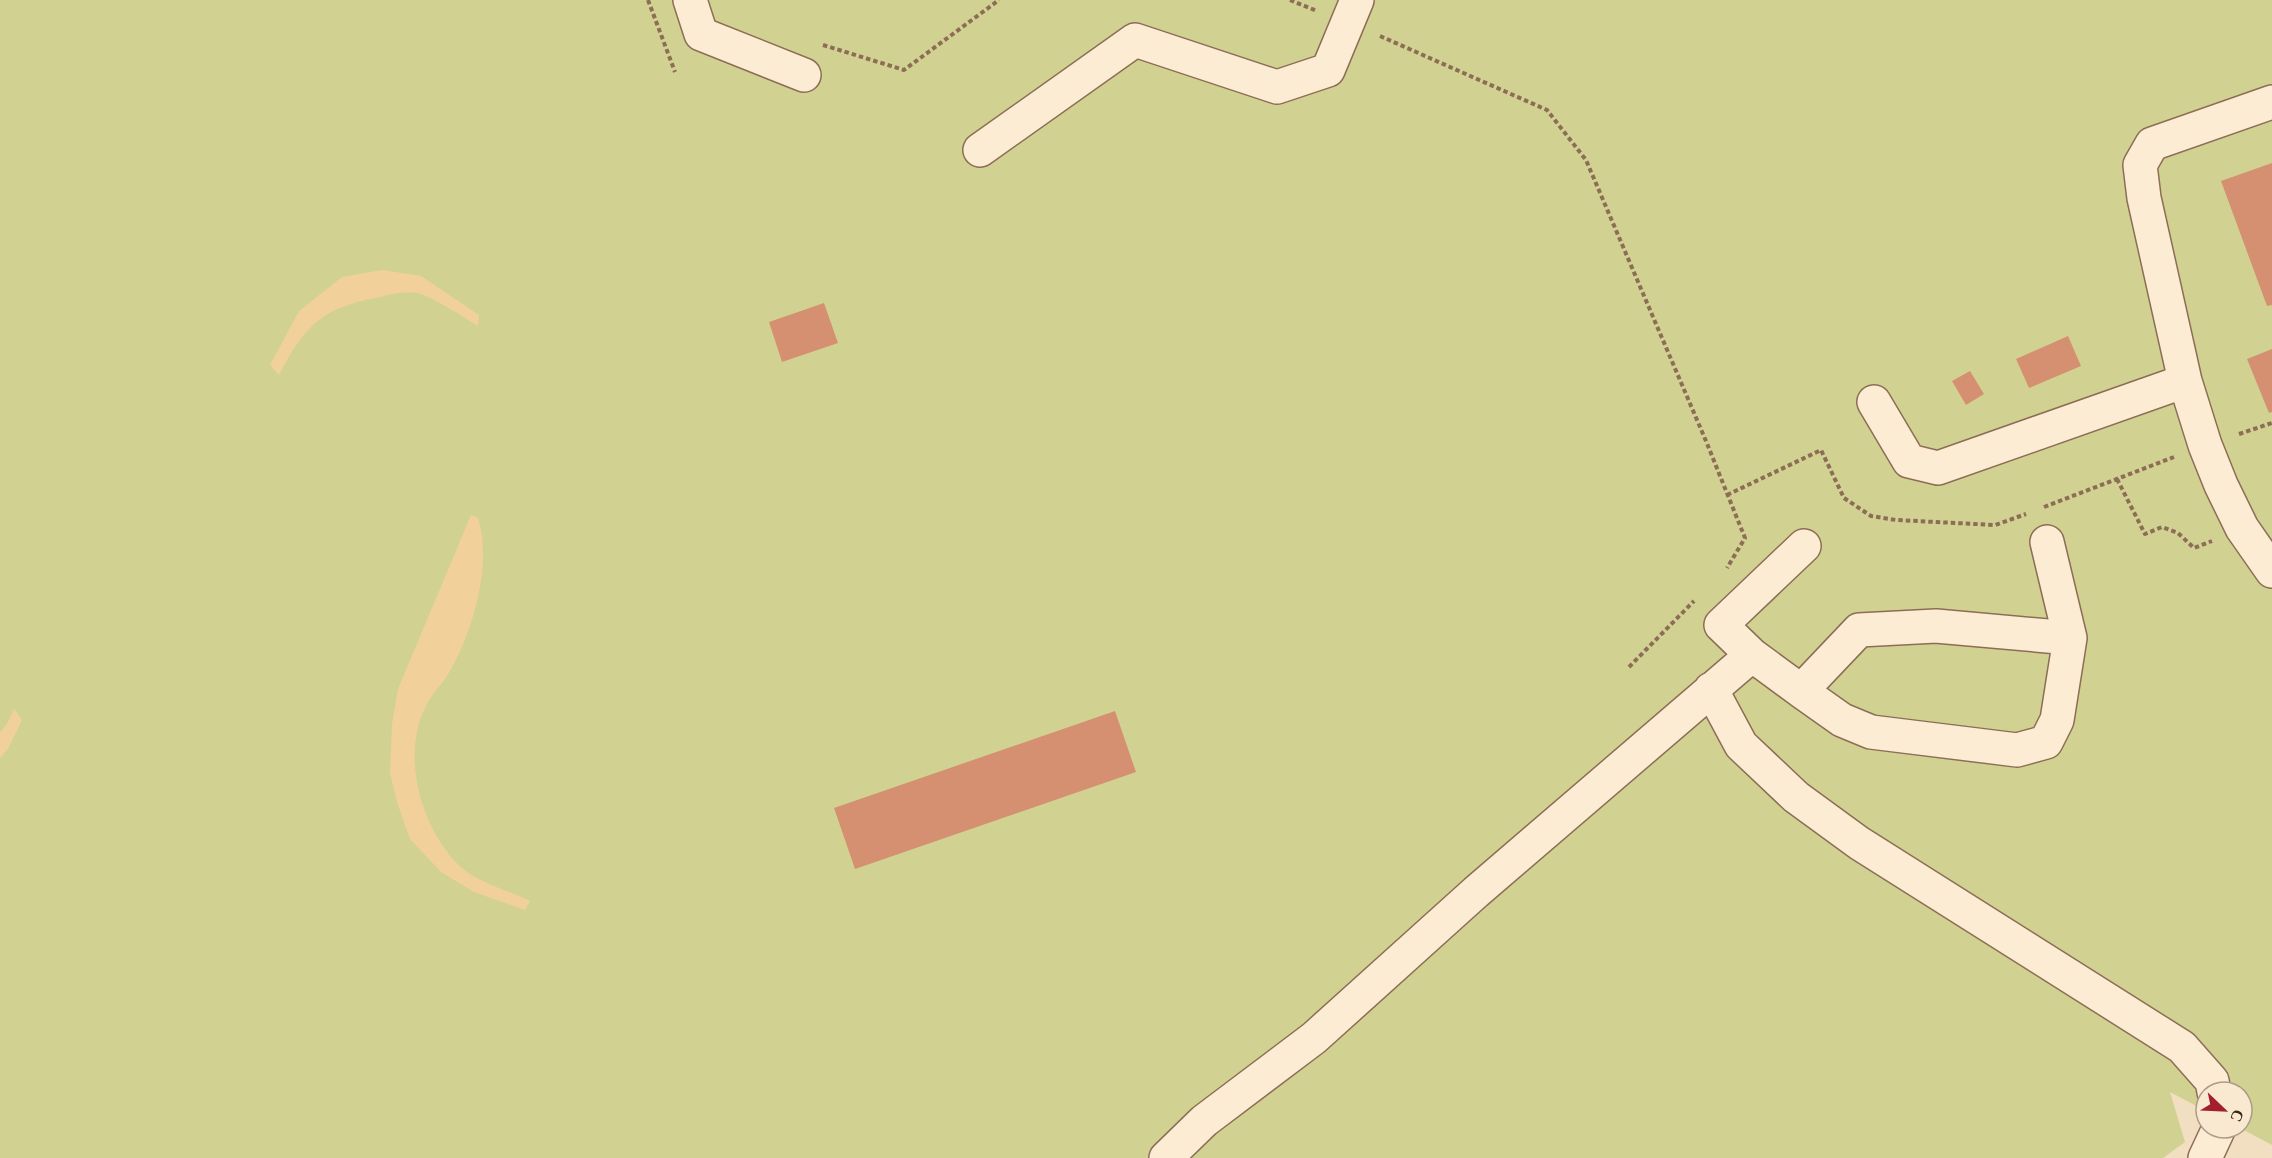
<svg xmlns="http://www.w3.org/2000/svg" width="2272" height="1158" viewBox="0 0 2272 1158" font-family="'Crimson Pro',serif">
<style>
.green{fill:#d1d292}
.sand{fill:#f1d09a}
.building{fill:#d49071}
.lines{fill:none;stroke-linecap:round;stroke-linejoin:round}
.minor-casing{stroke:#8d6d56;stroke-width:36}
.path{stroke:#8d6d56;stroke-width:4;stroke-dasharray:4.5 3;stroke-linecap:butt}
.minor{stroke:#fcecd4;stroke-width:33}
</style>
<rect width="100%" height="100%" fill="#f2dec0"/>
<path class="green" d="M0 0H2272V1145L2240 1128H2242V1092H2206V1111L2170 1092 2185 1142 2163 1158H0Z"/>
<path class="sand" d="M382 270 421 276 479 315 478 326C465 318 430 295 417 293 405 291 392 294 380 297 323 307 305 325 279 375L270 365 299 311 342 277Z
M471 515 478 518C493 564 472 636 447 676 440 686 431 695 426 706 399 757 423 838 467 872 480 882 514 893 530 901L525 910 474 892 441 872 410 839 397 802 390 773 392 724 398 689Z
M14 709 22 720 8 749 0 758V733L8 722Z"/>
<path class="building" d="M2272 163V305L2267 306 2221 181Z
M824 303 838 343 782 362 769 322Z
M2068 336 2081 366 2029 388 2016 359Z
M2272 349V412L2269 413 2247 359Z
M1970 371 1984 394 1966 405 1952 381Z
M1115 711 1136 772 855 869 834 808Z"/>
<g class="lines">
<defs>
<path id="minor" d="M690 0 701 34 804 75
M2272 102 2152 144 2140 165 2144 198 2185 381 2205 445 2221 485 2242 528 2272 571
M980 150 1135 40 1277 87 1328 70 1357 0
M1874 402 1909 461 1938 468 2185 381
M1804 546 1721 625 1752 655 1801 691 1859 630 1936 626 2070 638 2047 542
M1711 689 1741 745 1796 797 1859 843 2182 1047 2212 1081 2214 1092
M1801 691 1842 720 1871 732 2017 750 2046 742 2057 720 2070 638
M1166 1158 1204 1121 1314 1038 1476 892 1752 655
M2205 1158 2219 1128"/>
</defs>
<use href="#minor" class="minor-casing"/>
<path class="path" d="M648 0 675 72
M1290 0 1317 11
M1380 36 1547 110 1586 160 1706 441 1745 538 1727 568
M823 45 904 70 999 0
M2239 434 2272 423
M2117 479 2145 534 2162 527 2178 533 2194 548 2212 541
M1727 495 1821 450 1844 498 1871 516 1896 520 1995 525 2026 514
M2044 507 2174 457
M1629 667 1694 601"/>
<use href="#minor" class="minor"/>
</g>
<g transform="translate(2224 1110) rotate(113)"><circle r="28" fill="#f9e9d0" stroke="#ad9b88" stroke-width="1.5"/>
<path d="M0-4.5L10 22L0 15L-10 22Z" fill="#a31f2f"/>
<text y="-9" font-size="16" font-weight="bold" text-anchor="middle" fill="#3b271c">С</text>
</g>
</svg>
